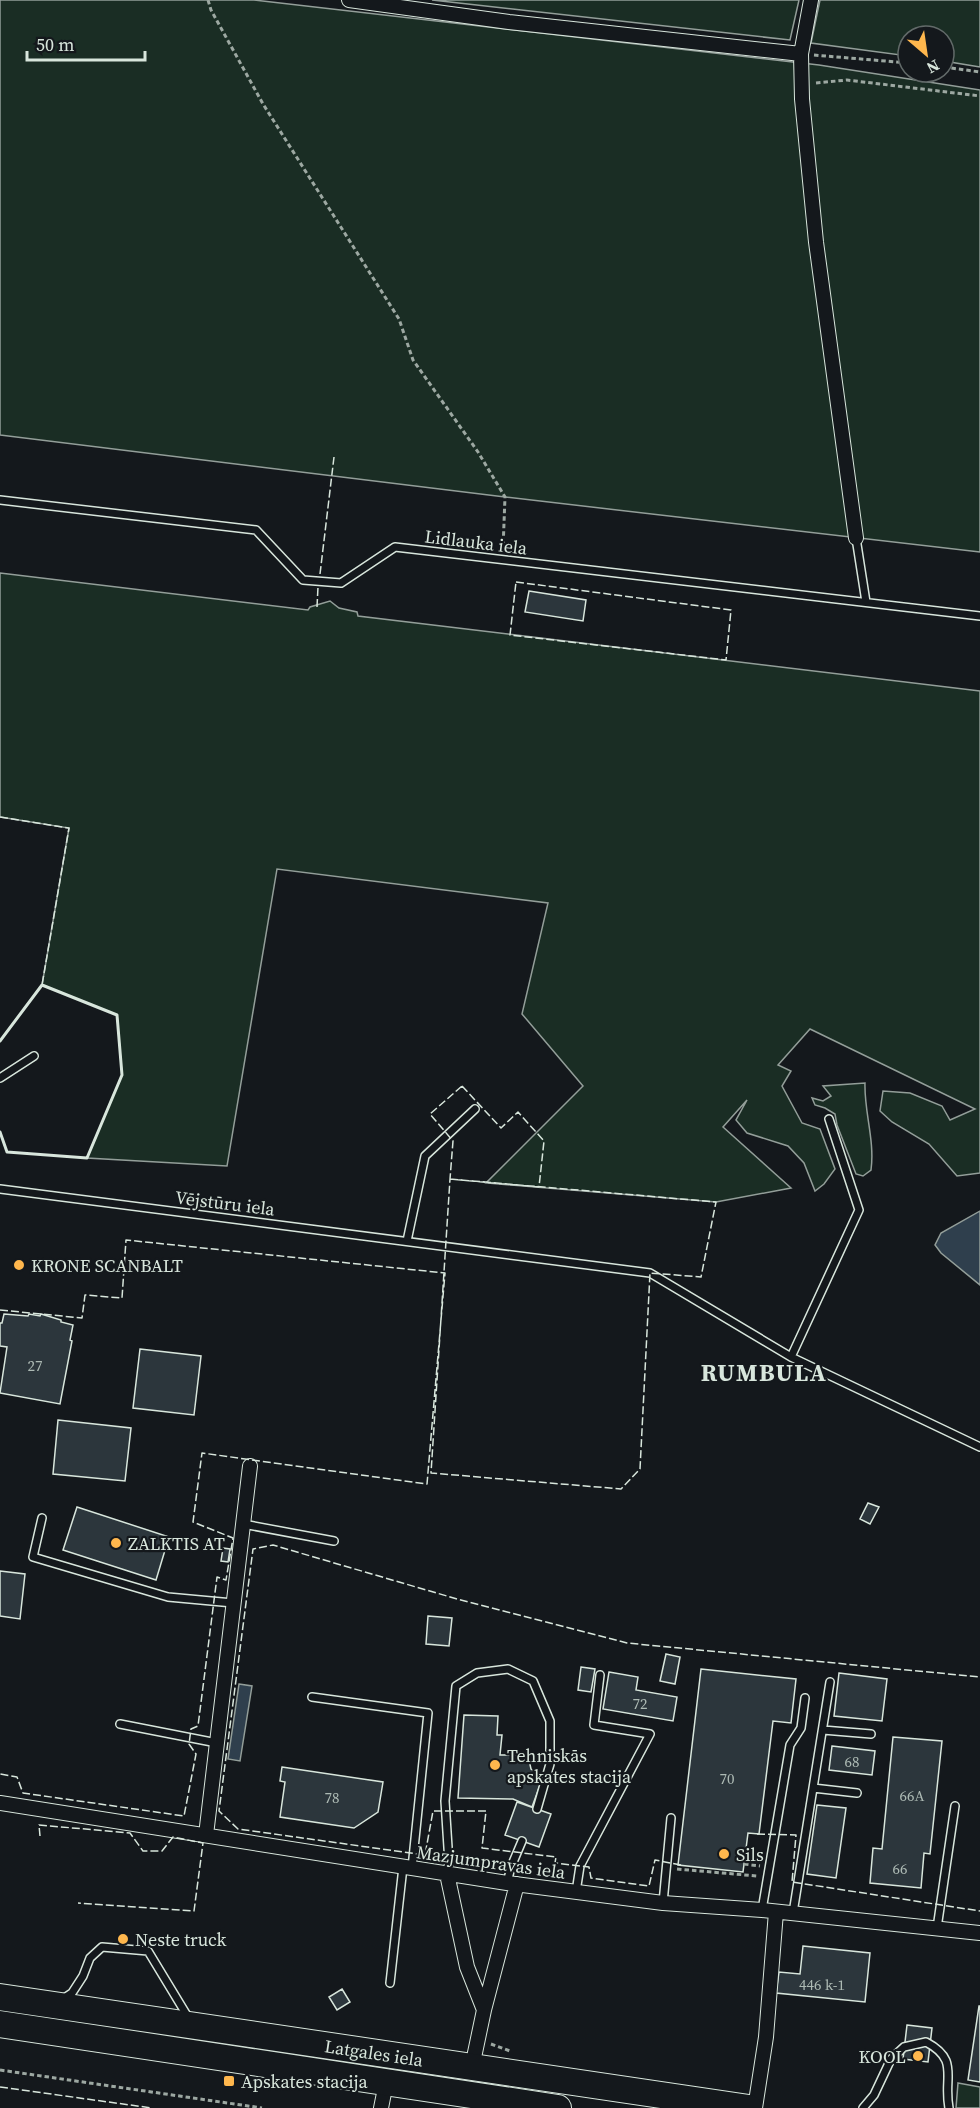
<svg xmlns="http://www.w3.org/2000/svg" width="980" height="2108" viewBox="0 0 980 2108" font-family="'Source Serif 4',serif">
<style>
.green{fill:#1a2d24;stroke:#939e99;stroke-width:1.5}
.water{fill:#2f3f4d;stroke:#939e99;stroke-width:1.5}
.building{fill:#2c363c;stroke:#d8e6dc;stroke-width:1.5}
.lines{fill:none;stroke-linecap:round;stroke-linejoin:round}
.lane-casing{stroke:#d8e6dc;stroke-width:10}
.street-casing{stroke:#d8e6dc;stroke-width:16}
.highway-casing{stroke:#d8e6dc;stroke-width:28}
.path{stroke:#9da8a2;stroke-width:3;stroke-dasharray:4.5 3;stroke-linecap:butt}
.lane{stroke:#14181c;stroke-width:7}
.street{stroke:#14181c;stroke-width:14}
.highway{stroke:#14181c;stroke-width:26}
.fence{stroke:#d8e6dc;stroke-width:1.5;stroke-dasharray:8 3;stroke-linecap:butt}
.wall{stroke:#d8e6dc;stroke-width:3}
.poi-dot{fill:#ffb74d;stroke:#14181c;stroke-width:2}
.labels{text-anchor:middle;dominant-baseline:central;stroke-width:4.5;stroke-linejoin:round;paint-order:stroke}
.number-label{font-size:15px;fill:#adbab4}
.street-label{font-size:18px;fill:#d8e6dc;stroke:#14181c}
.poi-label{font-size:18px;fill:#d8e6dc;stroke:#14181c;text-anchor:start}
.district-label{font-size:24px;font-weight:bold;letter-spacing:1.5px;fill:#d8e6dc;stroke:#14181c}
</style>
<rect width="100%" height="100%" fill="#14181c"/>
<path class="green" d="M0 0H254L819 65 980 90V552L505 497 0 435Z
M432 0H799L790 40Z
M820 0H980V67L944 61V36H908V56L811 43Z
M0 573 308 610 310 607 330 601 339 608 357 612 358 616 980 691V1173L957 1176 929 1144 892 1122 880 1111 883 1091 910 1093 942 1106 950 1120 975 1109 810 1029 778 1065 791 1071 782 1086 802 1123 820 1129 835 1169 824 1184 815 1191 804 1163 788 1146 747 1133 736 1120 747 1100 723 1127 791 1188 716 1202 486 1183 583 1086 522 1014 548 903 277 869 227 1166 87 1158 122 1075 117 1015 42 985 69 828 0 817Z
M865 1083C864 1112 875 1140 871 1170L863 1176 856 1174 837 1125 835 1114 825 1108 815 1105 812 1098 823 1101 831 1096 823 1086Z
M0 2007 352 2061V2066L0 2018Z
M958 2083 980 2087V2108H956Z"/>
<path class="water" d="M980 1211V1285L941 1253 935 1245 941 1233Z
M239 1684 252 1686 240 1761 228 1759Z"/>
<path class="building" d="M529 591 586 600 583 621 525 612Z
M4 1314 28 1316 29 1314 40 1316 41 1314 61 1320V1322L73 1325 70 1340 72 1341 60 1404 0 1393 7 1347 0 1346V1323H2Z
M140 1349 201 1356 194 1415 133 1408Z
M58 1420 131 1428 125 1481 53 1474Z
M868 1503 879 1507 870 1524 860 1519Z
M77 1507 169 1537 156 1580 63 1550Z
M223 1548 230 1549 228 1562 221 1561Z
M0 1571 25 1574 20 1619 0 1616Z
M428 1616 452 1618 449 1646 426 1644Z
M666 1654 680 1657 675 1684 660 1681Z
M581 1667 595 1669 591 1692 578 1690Z
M701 1669 796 1679 791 1723 773 1721 759 1834 748 1833 743 1872 678 1865Z
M609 1672 638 1677 636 1690 677 1697 673 1721 603 1709Z
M839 1673 887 1679 882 1721 834 1716Z
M464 1715 498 1716 497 1735H502L500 1755H519L529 1760 531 1769 543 1777 532 1807 513 1799 458 1798Z
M893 1737 942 1741 930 1854 924 1853 921 1888 870 1883 873 1848 882 1849Z
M832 1746 875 1751 872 1775 829 1770Z
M282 1767 383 1782 378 1812 354 1828 280 1817 285 1782 280 1781Z
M517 1802 551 1814 539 1847 505 1835Z
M817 1805 846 1808 836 1878 807 1874Z
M803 1946 870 1953 865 2002 776 1993 779 1972 800 1974Z
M342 1989 350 2002 337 2010 329 1997Z
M979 2006H980V2082L968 2080Z
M907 2025 932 2028 928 2062 903 2059Z"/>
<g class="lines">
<defs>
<path id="lane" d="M0 500 256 530 303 580 341 583 395 547 980 616
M856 538 866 602
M0 1078 34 1056
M0 1189 650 1273 791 1357 980 1447
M407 1241 425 1156 475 1109
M791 1357 859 1210 829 1119
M42 1518 33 1557 168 1597 233 1603
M243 1524 334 1541
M312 1697 428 1713 412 1868
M120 1724 217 1743
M823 1730 871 1734
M813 1788 857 1793
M447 1874 449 1863 445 1801 456 1686 477 1673 508 1669 533 1681 550 1721V1764L537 1809
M507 1883 511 1867 522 1841
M576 1892 580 1866 650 1734 594 1725 600 1675
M663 1903 671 1818
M762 1910 790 1745 801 1728 805 1698
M793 1913 830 1682
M937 1928 955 1806
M390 1983 403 1867
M63 1999 72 1993 83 1976 90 1958 102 1947 148 1951 188 2017
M863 2108 874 2095 891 2059 904 2047 926 2042C960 2060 943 2077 949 2108"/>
<path id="street" d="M349 0 509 22 801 54
M811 0 801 54 802 99 816 242 856 538
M0 1803 507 1883 663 1903 762 1910 980 1933
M206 1835 250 1466
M447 1874 467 1967 484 2010 517 1884
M472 2067 484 2010
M381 2108 387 2078
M755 2108 766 2037 776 1912"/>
<g id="highway">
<path id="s1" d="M0 1997 749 2108"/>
<path d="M0 2024 558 2108"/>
</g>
</defs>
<use href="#lane" class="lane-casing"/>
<use href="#street" class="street-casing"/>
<use href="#highway" class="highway-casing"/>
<path class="path" d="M208 0 211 10 263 104 399 319 413 360 478 452 505 497 503 549
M814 55 908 63
M944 67 980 72
M816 83 847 80 980 96
M744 1864 760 1866
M677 1869 757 1876
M491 2044 510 2051
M0 2070 262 2108"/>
<use href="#lane" class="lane"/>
<use href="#street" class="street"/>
<use href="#highway" class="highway"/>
<path class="fence" d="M320 574 334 457
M516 582 731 610 726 660 510 635Z
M317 607 318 587
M0 817 69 828 42 985 0 1041
M462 1086 501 1128 518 1112 544 1141 539 1187 450 1179 453 1141 430 1114Z
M450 1179 716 1202 701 1277 650 1273 640 1469 621 1489 431 1473Z
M0 1310 82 1318 85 1295 122 1298 126 1240 445 1273 427 1484 202 1453 193 1522 233 1538 226 1580 217 1577 198 1726 191 1729 189 1744 196 1754 184 1816 23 1793 17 1777 0 1774
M757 1834 796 1835 792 1882 980 1911
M40 1836 39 1825 130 1833 143 1851H162L173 1837 203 1843 194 1911 78 1903
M681 1865 655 1860 649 1886 591 1878 589 1867 555 1863 556 1857 482 1848 486 1811H433L425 1855 238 1829 219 1811 253 1549 273 1545 457 1599 627 1643 980 1677
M0 2087 152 2108"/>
<path class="wall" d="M0 1041 42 985 117 1015 122 1075 87 1158 7 1152 0 1132"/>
</g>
<g class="poi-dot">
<circle cx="19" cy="1265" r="6"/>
<circle cx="116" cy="1543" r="6"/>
<circle cx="495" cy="1765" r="6"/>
<circle cx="724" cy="1854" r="6"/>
<circle cx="123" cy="1939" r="6"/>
<circle cx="918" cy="2056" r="6"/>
<rect x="223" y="2075" width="12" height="12" rx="3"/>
</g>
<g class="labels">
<g class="number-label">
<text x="35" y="1365">27</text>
<text x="640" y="1703">72</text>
<text x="852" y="1761">68</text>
<text x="727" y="1778">70</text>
<text x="912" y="1795">66A</text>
<text x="332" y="1797">78</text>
<text x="900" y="1868">66</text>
<text x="822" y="1984">446 k-1</text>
</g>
<g class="street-label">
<text transform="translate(476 542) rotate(7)">Lidlauka iela</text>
<text transform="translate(225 1203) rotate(7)">Vējstūru iela</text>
<text transform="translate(491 1862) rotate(8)">Mazjumpravas iela</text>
<text stroke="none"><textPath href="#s1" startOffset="378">Latgales iela</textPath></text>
</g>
<g class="poi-label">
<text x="31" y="1265">KRONE SCANBALT</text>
<text x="128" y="1543">ZALKTIS AT</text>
<text x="507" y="1755">Tehniskās<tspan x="507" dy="21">apskates stacija</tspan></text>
<text x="736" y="1854">Sils</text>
<text x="135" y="1939">Neste truck</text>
<text x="906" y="2056" text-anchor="end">KOOL</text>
<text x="241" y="2081">Apskates stacija</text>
</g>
<g class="district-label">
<text x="764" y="1372">RUMBULA</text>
</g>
</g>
<g transform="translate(926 54) rotate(151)"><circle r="28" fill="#14181c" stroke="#626a69" stroke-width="1.5"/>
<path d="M0-4.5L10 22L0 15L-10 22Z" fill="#ffb74d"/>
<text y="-9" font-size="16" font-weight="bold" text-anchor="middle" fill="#d8e6dc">N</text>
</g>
<path d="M27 51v9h118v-9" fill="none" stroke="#d8e6dc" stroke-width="3"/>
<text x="36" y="51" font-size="18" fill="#d8e6dc" stroke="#14181c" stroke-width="4.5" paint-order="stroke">50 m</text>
</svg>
